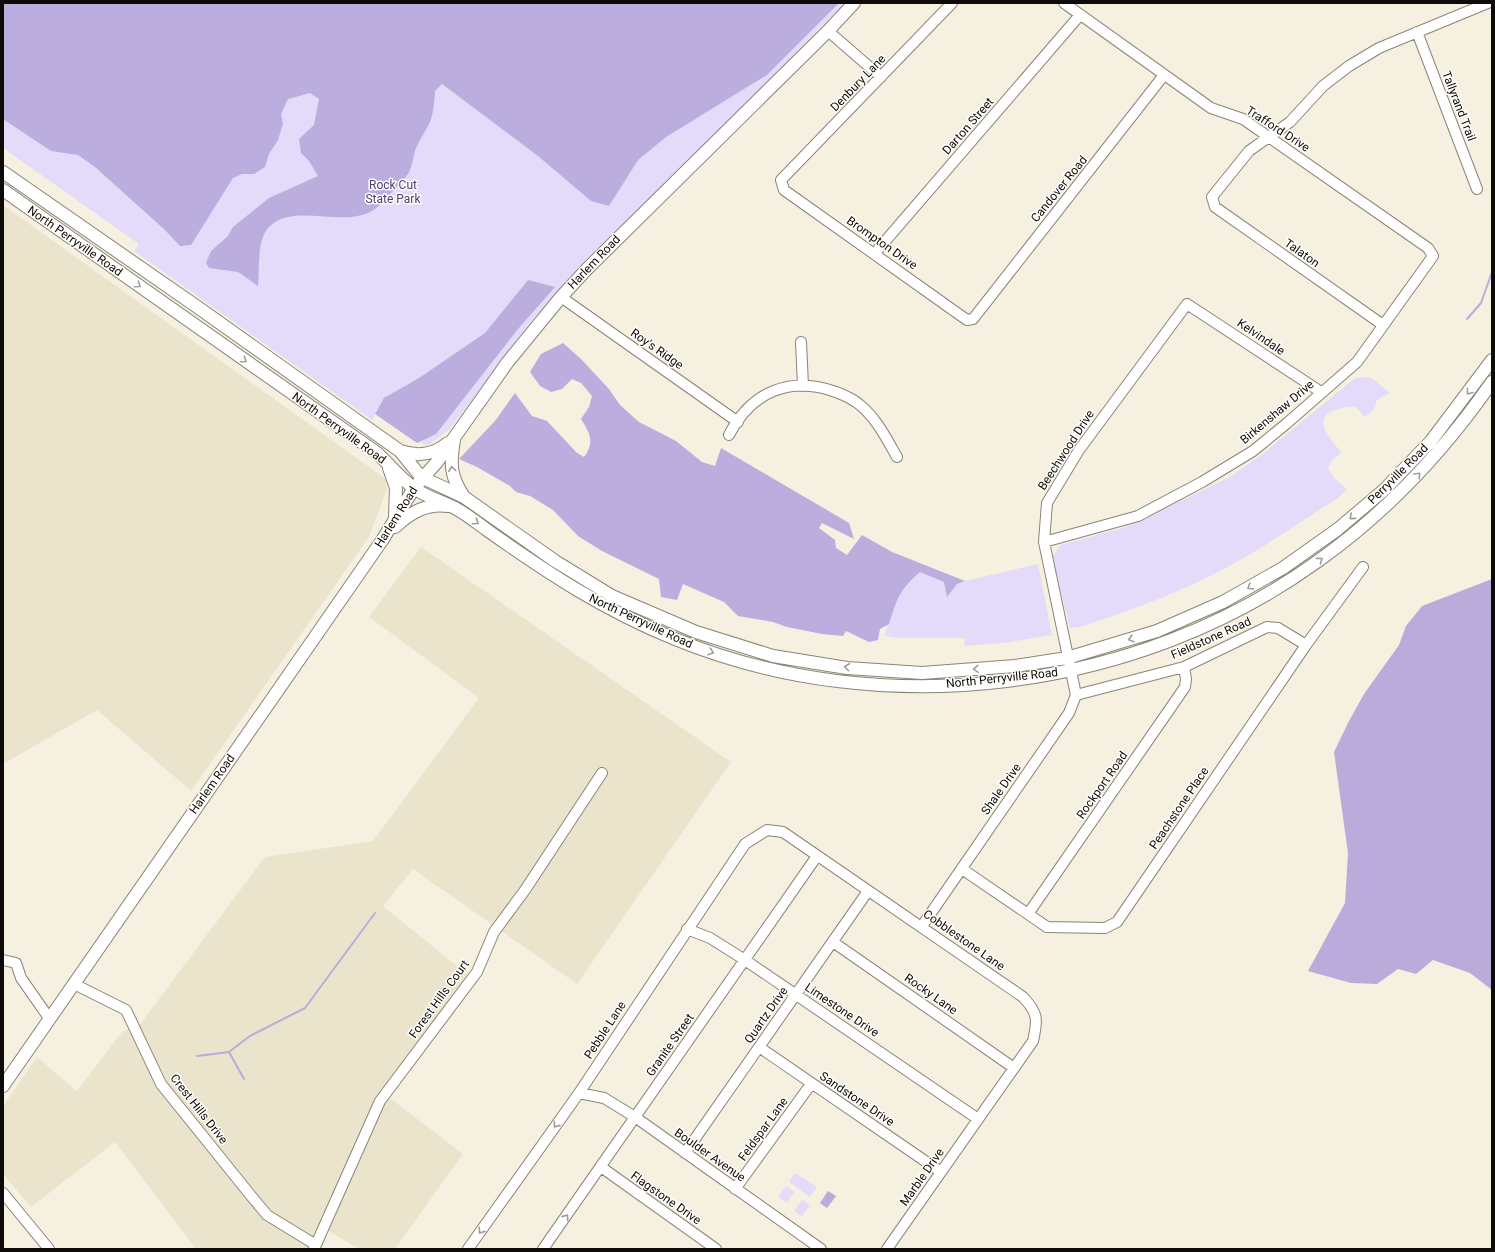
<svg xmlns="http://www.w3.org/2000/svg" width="1495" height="1252" viewBox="0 0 1495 1252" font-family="Roboto,sans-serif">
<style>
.built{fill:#ebe4cd}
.green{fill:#e4dbfa}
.forest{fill:#bbaddd}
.water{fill:#b9acdb}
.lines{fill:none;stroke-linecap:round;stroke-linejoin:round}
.stream{stroke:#b9acdb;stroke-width:2}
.minor-casing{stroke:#8a8577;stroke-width:12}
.major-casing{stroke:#8a8577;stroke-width:14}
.minor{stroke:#fff;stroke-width:10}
.major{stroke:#fff;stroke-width:12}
.oneway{stroke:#9e9d9c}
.labels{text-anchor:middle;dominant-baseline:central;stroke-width:3;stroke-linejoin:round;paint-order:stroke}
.street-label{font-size:12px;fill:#0d0b07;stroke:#fffefa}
.park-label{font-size:12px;fill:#4f3b76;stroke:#fffefa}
</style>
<rect width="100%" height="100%" fill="#f5f0e0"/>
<path class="built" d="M3 205 386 479 387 489 369 537 191 791 97 710 3 764Z
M421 547 731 762 577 984 413 869 383 906 469 976 382 1092 463 1154 395 1249H359L318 1225 307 1249H196L115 1142 31 1207 3 1174V1106L37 1057 77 1091 122 1032 141 1023 265 857 373 841 479 698 369 617Z"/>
<path class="green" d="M3 3H845L533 319 450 429 427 446 377 411 372 420 134 251 139 244 3 148Z
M1370 377 1390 393 1377 400 1374 410 1364 417 1356 407C1346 406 1319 410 1324 427 1325 433 1337 446 1341 453L1332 460 1328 469 1336 480 1347 489 1338 498C1302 520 1267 546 1229 566 1182 592 1132 610 1080 627L1070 628 1052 557 1061 545 1126 527 1228 478 1260 456 1355 378Z
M1038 564 1052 635 1003 643 964 646 965 638H898L885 636 896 593 920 572 944 582 947 596 957 584 965 581Z
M795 1173 817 1187 810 1197 789 1182Z
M786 1186 794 1192 787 1203 778 1197Z
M802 1200 810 1205 802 1216 794 1211Z"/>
<path class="forest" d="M3 3H839L767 75 666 137 638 160 609 206 591 201 538 156 442 84 435 91C434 102 434 113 429 124 425 132 420 139 416 148 413 156 413 165 408 174 404 180 397 186 392 192 386 197 381 205 375 209 346 230 294 201 269 227 256 241 260 268 258 286L238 272 209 268 206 263 211 251 227 237 233 227 269 198 318 176 309 161 301 153 299 139 314 125 319 99 310 93 288 99 281 114 283 124 278 140 269 154 265 167 254 174H242L233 178 191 245 180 246 165 230 95 167 78 155 51 151 3 119Z
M528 280 555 287 518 329 436 434 417 443 375 414 384 398 419 378 485 333Z
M563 343 581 359 609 389 620 405 639 422 676 441 702 462 715 466 721 448 849 523 854 539 822 523 819 528 835 540 836 548 847 555 862 535 892 552 965 581 957 584 947 597 944 582 920 572C899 590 897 599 889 624L880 629 878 640 869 642 846 631 843 636 822 634 787 627 773 622 738 616 724 602 683 584 677 600 661 597 659 579 602 551 578 536 553 510 530 496 516 492 510 486 477 467 459 459 495 421 515 393 532 416 547 421 577 453 584 457C595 442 590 433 581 419L589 407 592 396 581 383 572 379 562 389 551 392 540 386 530 372 541 354Z"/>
<path class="water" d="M1492 579V990L1470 973 1433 960 1416 974 1398 969 1377 984 1351 983 1308 971 1345 903 1348 853 1334 752 1349 721 1364 694 1399 645 1406 626 1422 606Z
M828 1191 836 1196 827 1208 820 1203Z"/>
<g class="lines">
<path class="stream" d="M1467 319 1481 303 1492 272
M229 1052 244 1079
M197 1056 229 1052 250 1036 305 1008 375 913"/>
<defs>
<path id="minor" d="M952 3 781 180 784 190 967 320 973 319 1164 75
M828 31 881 77
M1417 32 1477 189
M875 253 1080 15
M561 297 738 422
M1383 325 1215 207 1212 197 1249 151 1290 122 1323 86 1349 66 1379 48 1488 3
M801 342 803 386
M729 435C751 392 790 375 836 392 844 395 853 399 860 405 877 419 886 438 897 457
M1044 542 1138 516 1202 482 1253 451 1286 424 1357 362 1433 256 1428 248 1243 119 1211 108 1064 3
M1076 695 1184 667 1267 627 1278 628 1306 645
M962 869 1047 927 1105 928 1117 922 1306 645 1363 567
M1028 914 1185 687 1186 679 1184 667
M922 926 1069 713 1076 695 1044 542 1047 503 1079 450 1187 304 1321 392
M687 929 710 938 745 960 978 1119
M833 942 1014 1068
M3 960 16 963 21 978 49 1018
M74 984 126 1010 161 1084 252 1197 267 1215 316 1245
M759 1047 941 1172
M579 1093 604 1098 635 1117 821 1249
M685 1153 868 891
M601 1167 716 1249
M735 1189 811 1084
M3 1193 49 1249
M314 1249 380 1101 477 972 494 932 525 890 602 773
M468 1249 579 1093 745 844 767 830 783 832 1023 997C1038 1013 1038 1019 1033 1041L887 1249
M543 1249 817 856"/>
<path id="major" d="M3 172 196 306 400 451 421 477 464 497 555 561 612 596 696 632 773 656 847 668 922 673 1015 666 1067 658 1157 631 1223 602 1283 568 1338 529 1384 490 1431 441 1492 360
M3 190 377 453C389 464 401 479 414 488 426 497 442 501 455 508 466 514 476 522 487 530 549 574 604 610 675 639 883 724 1137 692 1318 561 1387 512 1444 451 1492 382
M454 440C450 464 450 476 464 497
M400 451C418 457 433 455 448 443
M389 468 396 488 395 516
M395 527C411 512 427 503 448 506
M3 1086 383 539 414 488 437 462 507 363 561 297 587 269 828 31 854 3"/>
</defs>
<use href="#minor" class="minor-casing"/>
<use href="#major" class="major-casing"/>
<use href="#minor" class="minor"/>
<use href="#major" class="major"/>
</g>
<defs><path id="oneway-chevron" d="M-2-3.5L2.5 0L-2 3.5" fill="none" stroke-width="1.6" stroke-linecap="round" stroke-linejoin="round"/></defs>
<g class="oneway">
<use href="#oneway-chevron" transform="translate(138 285) rotate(35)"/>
<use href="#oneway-chevron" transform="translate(244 360) rotate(35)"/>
<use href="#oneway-chevron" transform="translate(1469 392) rotate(128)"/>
<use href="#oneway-chevron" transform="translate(452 469) rotate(-97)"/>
<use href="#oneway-chevron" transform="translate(1418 475) rotate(-47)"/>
<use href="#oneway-chevron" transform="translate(1352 517) rotate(140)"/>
<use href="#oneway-chevron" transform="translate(476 522) rotate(35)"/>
<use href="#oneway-chevron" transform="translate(1320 560) rotate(-36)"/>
<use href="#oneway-chevron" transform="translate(1250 587) rotate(150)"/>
<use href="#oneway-chevron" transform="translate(1131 639) rotate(163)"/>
<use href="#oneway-chevron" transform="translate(711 652) rotate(19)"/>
<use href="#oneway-chevron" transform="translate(847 667) rotate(-173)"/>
<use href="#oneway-chevron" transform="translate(976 669) rotate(176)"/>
<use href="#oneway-chevron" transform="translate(556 1125) rotate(125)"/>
<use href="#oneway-chevron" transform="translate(566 1217) rotate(-55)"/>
<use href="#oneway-chevron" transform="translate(481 1231) rotate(125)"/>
</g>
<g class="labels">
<g class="street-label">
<text transform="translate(858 83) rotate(-46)">Denbury Lane</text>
<text transform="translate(1459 106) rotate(69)">Tallyrand Trail</text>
<text transform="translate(968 126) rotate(-49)">Darton Street</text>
<text transform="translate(1278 129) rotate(33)">Trafford Drive</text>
<text transform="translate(1059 189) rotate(-51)">Candover Road</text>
<text transform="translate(75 241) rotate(35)">North Perryville Road</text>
<text transform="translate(882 243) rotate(35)">Brompton Drive</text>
<text transform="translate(1302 253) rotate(35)">Talaton</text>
<text transform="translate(594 262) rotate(-46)">Harlem Road</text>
<text transform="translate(1261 337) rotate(34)">Kelvindale</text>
<text transform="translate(657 349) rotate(35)">Roy's Ridge</text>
<text transform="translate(1277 412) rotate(-40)">Birkenshaw Drive</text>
<text transform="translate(339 428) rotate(36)">North Perryville Road</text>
<text transform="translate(1066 450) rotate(-57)">Beechwood Drive</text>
<text transform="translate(1398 474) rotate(-45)">Perryville Road</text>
<text transform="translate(396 517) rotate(-58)">Harlem Road</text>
<text transform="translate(641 621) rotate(25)">North Perryville Road</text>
<text transform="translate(1211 638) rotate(-24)">Fieldstone Road</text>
<text transform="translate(1002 678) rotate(-6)">North Perryville Road</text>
<text transform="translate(212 784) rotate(-55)">Harlem Road</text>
<text transform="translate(1102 785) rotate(-55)">Rockport Road</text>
<text transform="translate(1001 789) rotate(-55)">Shale Drive</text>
<text transform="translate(1179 808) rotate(-56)">Peachstone Place</text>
<text transform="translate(964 940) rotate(35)">Cobblestone Lane</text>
<text transform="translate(931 994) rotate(35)">Rocky Lane</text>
<text transform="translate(439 999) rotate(-54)">Forest Hills Court</text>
<text transform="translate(842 1010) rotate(34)">Limestone Drive</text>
<text transform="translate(766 1015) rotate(-55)">Quartz Drive</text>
<text transform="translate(605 1030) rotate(-57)">Pebble Lane</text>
<text transform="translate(670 1045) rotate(-55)">Granite Street</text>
<text transform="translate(857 1099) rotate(34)">Sandstone Drive</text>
<text transform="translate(199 1109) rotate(52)">Crest Hills Drive</text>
<text transform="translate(763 1129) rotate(-54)">Feldspar Lane</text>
<text transform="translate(710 1155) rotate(35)">Boulder Avenue</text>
<text transform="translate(922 1177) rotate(-55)">Marble Drive</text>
<text transform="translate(666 1198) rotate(35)">Flagstone Drive</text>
</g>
<g class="park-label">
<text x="393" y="185">Rock Cut<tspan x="393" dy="14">State Park</tspan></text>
</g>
</g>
<rect width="1495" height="1252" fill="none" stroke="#0d0b07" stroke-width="8"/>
</svg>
